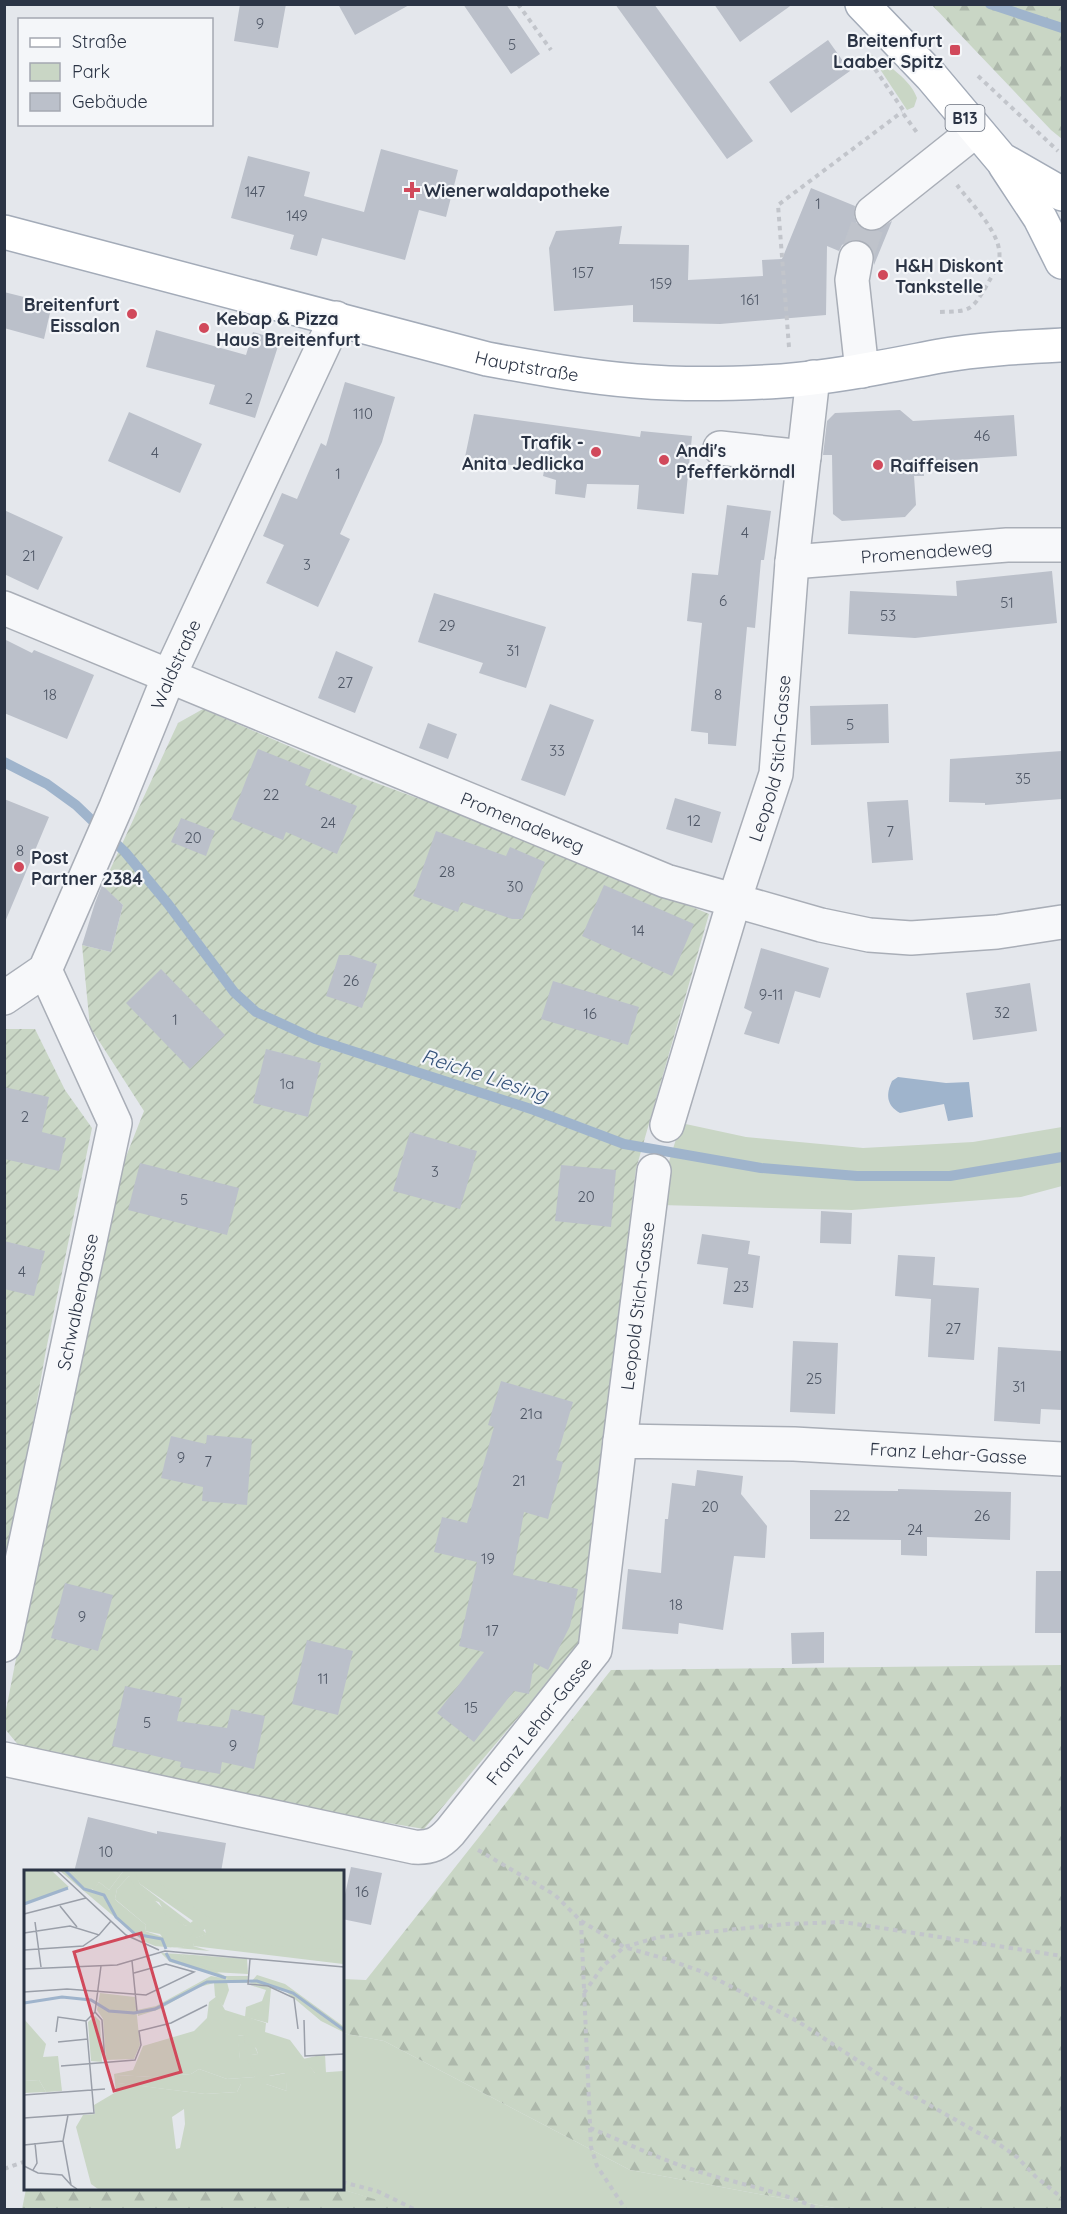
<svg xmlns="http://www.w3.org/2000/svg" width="1067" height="2214" viewBox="0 0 1067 2214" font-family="Quicksand,sans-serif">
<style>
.green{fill:#c9d6c5}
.forest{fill:url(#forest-firs)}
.garden{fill:url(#garden-furrows)}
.water{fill:#9fb4cc}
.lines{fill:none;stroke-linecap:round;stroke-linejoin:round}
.stream{stroke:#9fb4cc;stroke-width:10}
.building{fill:#bbc0ca}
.minor-tunnel{stroke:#bfc3cb;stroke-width:33;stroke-dasharray:33 16;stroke-linecap:butt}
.minor-casing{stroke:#a9aeb7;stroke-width:36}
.major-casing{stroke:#a3abb8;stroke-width:36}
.path{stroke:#c2c5cb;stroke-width:4;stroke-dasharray:4.5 4.5;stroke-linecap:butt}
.minor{stroke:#f7f8fa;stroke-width:33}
.major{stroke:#fff;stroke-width:33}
.poi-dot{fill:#d1495b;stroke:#f4f6f9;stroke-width:2}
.labels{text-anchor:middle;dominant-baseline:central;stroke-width:4.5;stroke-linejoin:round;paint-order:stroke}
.number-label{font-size:15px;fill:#4f5766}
.shield{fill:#f4f6f9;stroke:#676e7b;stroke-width:1.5}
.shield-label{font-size:16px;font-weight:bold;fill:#2b3445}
.poi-label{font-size:18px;font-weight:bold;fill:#2b3445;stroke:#f4f6f9;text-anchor:start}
.street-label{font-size:18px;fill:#2b3445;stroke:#f4f6f9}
.water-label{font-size:20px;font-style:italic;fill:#34527a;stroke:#f4f6f9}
.inset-river{fill:none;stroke:#9fb4cc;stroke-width:3}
.inset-road{fill:none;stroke:#9a9fa9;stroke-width:1.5}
.view{fill:#d1495b;fill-opacity:0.15;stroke:#d1495b;stroke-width:3}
.inset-edge{fill:none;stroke:#2b3445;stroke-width:3}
</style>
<defs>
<pattern id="forest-firs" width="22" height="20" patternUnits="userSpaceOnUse" patternTransform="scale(1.5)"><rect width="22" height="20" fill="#c9d6c5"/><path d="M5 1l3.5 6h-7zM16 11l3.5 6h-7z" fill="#adb8ab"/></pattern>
<pattern id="garden-furrows" width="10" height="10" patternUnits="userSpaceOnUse" patternTransform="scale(1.5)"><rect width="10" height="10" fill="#c9d6c5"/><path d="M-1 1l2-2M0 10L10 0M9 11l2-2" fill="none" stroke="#adb8ab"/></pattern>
</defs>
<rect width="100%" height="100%" fill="#e4e7ec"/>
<path class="green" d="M870 54C886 63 911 80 917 98L914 107 907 110Z
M681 1123 746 1137 863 1148 973 1142 1062 1127V1186L1021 1197 852 1210 660 1205 663 1181Z
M342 2033 384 2041 630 2170 840 2209 408 2210 341 2189Z"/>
<path class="forest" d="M932 5H1062V139L1051 130Z
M1062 1665V2209H840L630 2170 384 2041 342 2033V1979L366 1980 611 1670Z
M26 2189H341L408 2209H22Z"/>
<path class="garden" d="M203 709 360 777 558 850 709 914 636 1169 579 1645 424 1829 293 1807 20 1747 5 1729V1715L66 1404 112 1192 144 1111 90 1027 82 945 111 952 123 905 100 884 109 872 178 723Z
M5 1029H35L65 1090 92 1128 46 1350 5 1582Z"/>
<path class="water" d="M898 1077 946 1083 969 1082 973 1117 948 1121 944 1104 900 1113C886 1105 886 1094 892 1081Z"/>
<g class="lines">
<path class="stream" d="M990 4 1062 28
M4 762 47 784 76 805 125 852 168 904 234 992 256 1012 315 1039 534 1110 624 1144 761 1168 857 1176H950L1062 1157"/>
</g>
<path class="building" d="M240 4H286L278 48 234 41Z
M338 4H411L355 35Z
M463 4H506L540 54 511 74Z
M615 4H654L753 141 727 159Z
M714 4H793L740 42Z
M828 40 850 71 791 113 769 82Z
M381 149 458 170 446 217 419 210 405 260 322 238 317 256 290 249 294 235 231 218 248 156 310 172 304 196 364 212Z
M811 188 855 206 854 216 857 224 865 230 875 231 892 221 874 265 873 251 869 244 860 240 849 241 842 245 839 251 827 246 826 315 720 324 633 322V305L554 311 549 248 556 231 622 226 619 244 689 245 688 280 763 276 762 260 782 259Z
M4 292 52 304 44 339 4 328Z
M156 330 246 355 253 332 280 340 255 418 209 404 215 385 146 367Z
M345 382 395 397 382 442 340 534 350 539 318 607 266 583 284 545 263 536 282 493 297 499 321 443 326 446Z
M900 410 913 421 1014 415 1017 456 923 462 924 476H914L916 505 905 517 842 521 833 514 832 455H823L827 421 835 413Z
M129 412 202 444 180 493 108 461Z
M474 414 640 437 641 431 692 436 684 514 637 509 639 485 587 484 585 498 555 494 556 480 543 476 544 471 465 457Z
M727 505 771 511 764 560H761L755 628 747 627 736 746 708 744V733L691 731 702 623 687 621 692 573 718 575Z
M4 510 63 537 38 590 4 574Z
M1052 571 1057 623 915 638 848 634 850 591 957 596 956 581Z
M434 593 546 627 526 688 479 673 483 663 418 642Z
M4 639 32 653 34 650 94 675 67 739 4 713Z
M336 651 373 667 355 713 318 698Z
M550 704 594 720 565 796 521 780Z
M888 704 889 743 811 745 810 706Z
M428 723 457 734 448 759 419 748Z
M258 749 311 770 305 785 357 806 337 854 286 832 283 840 231 819Z
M1062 751V799L985 805V803L949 802 950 759Z
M675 798 721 812 712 843 666 829Z
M4 799 49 817 5 922H4Z
M908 800 913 860 872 863 867 802Z
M181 818 215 831 206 856 171 842Z
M436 831 506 856 510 847 545 862 522 919H512L461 902 458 912 413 896Z
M102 885 123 905 111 952 82 945 95 903Z
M604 885 694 924 672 976 582 936Z
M761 948 829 968 820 998 795 991 779 1044 744 1034 752 1012 744 1008Z
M339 955H350L377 964 362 1008 326 996Z
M161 969 225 1035 190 1069 126 1003Z
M553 981 639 1007 628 1045 541 1019Z
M1030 983 1037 1031 973 1040 966 993Z
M266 1049 321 1063 308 1117 253 1103Z
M4 1087 49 1097 42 1132 66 1138 59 1171 4 1159Z
M410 1132 477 1151 460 1209 393 1191Z
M140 1163 239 1188 227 1235 128 1210Z
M561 1165 616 1170 611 1227 555 1221Z
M821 1211 852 1213 851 1244 820 1243Z
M702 1234 750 1241 748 1254 760 1256 753 1308 723 1304 728 1268 697 1264Z
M4 1241 45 1251 34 1296 4 1289Z
M898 1255 935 1257 933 1285 979 1288 974 1360 928 1357 931 1299 895 1296Z
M793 1341 838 1343 835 1414 790 1412Z
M998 1347 1062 1351V1410L1041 1409 1040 1424 994 1421Z
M501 1381 573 1402 556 1460 563 1462 548 1519 524 1512 513 1575 578 1589 570 1626 548 1670 534 1663 529 1694 514 1691 474 1742 437 1713 484 1652 459 1646 477 1562 434 1552 442 1517 467 1523 494 1427 488 1425Z
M207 1435 252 1439 247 1505 202 1501 203 1487 161 1478 171 1436 206 1444Z
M697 1470 743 1476 741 1494 767 1526 765 1558 734 1556 723 1630 679 1623 678 1634 622 1629 628 1569 661 1573 665 1519H668L672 1483 695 1486Z
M898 1489 1011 1492 1010 1540 927 1537V1556L901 1555V1540L810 1539V1490L898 1491Z
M1036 1571H1062V1633H1035Z
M65 1583 113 1595 98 1651 51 1638Z
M824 1632V1663L792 1664 791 1633Z
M307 1640 353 1651 338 1715 292 1704Z
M125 1686 182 1698 177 1721 227 1728 231 1709 265 1716 254 1769 222 1762 220 1774 180 1767 181 1762 112 1746Z
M88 1817 157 1834V1831L226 1843 221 1872H74Z
M351 1867 382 1873 371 1925 342 1919V1908Z"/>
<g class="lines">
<path class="minor-tunnel" d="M856 258 872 213"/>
<defs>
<g id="minor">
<path d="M872 213 975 131"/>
<path d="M856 258 852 280 862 371"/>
<path d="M720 448 804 457"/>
<path id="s1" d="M792 562 1007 545H1062"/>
<path id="s2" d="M4 608 666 881 821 925 869 935 911 938 997 932 1062 922"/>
<path id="s3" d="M4 998 45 970 116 807 169 676 336 318"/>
<path id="s4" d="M667 1125 734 901 776 774 792 562 813 377"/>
<path id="s5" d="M620 1441 654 1171"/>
<path id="s6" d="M4 1645 115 1123 45 970"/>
<path id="s7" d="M4 1759 414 1847C431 1848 439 1844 450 1832L595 1650 620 1441 794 1444 1062 1459"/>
</g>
<g id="major">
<path d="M862 4 931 76 1001 159 1062 194"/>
<path d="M1005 165 1040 218 1062 262"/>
<path id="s8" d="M4 232 487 359C536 368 586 377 636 381 684 385 734 384 782 381 835 377 887 366 940 356 980 349 1022 347 1062 345"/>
</g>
</defs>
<use href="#minor" class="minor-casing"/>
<use href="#major" class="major-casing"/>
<path class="path" d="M518 4 551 50
M875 69 903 110 902 112 918 134
M978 76 1058 151
M940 312C970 311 971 312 987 285 991 277 997 269 999 260 1004 235 971 204 957 185
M789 347 778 205 902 112
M478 1850 555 1895 581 1921 624 1947 666 1959 703 1972 799 2022 901 2089 1000 2145 1017 2157 1035 2176 1062 2198
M581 1921 591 2147 597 2166 626 2210
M584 1993 603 1966 624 1947 659 1937 786 1924 843 1922 1062 1956
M590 2128C622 2141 655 2157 688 2168 731 2183 780 2190 820 2210
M4 2169 26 2161
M342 2182 377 2191 416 2210"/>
<use href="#minor" class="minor"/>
<use href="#major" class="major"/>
</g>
<g class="poi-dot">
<rect x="949" y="44" width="12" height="12" rx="3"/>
<path d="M409 181h6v6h6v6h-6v6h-6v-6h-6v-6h6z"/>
<circle cx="883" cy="275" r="6"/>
<circle cx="132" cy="314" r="6"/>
<circle cx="204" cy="328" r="6"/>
<circle cx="596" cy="452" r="6"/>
<circle cx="664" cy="460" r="6"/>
<circle cx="878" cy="465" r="6"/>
<circle cx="19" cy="867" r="6"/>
</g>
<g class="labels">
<g class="number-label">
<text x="260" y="23">9</text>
<text x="512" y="44">5</text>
<text x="255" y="191">147</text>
<text x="818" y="203">1</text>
<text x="297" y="215">149</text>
<text x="583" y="272">157</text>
<text x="661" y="283">159</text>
<text x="750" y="299">161</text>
<text x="249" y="398">2</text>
<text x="363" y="413">110</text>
<text x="982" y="435">46</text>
<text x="155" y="452">4</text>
<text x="338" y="473">1</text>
<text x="745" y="532">4</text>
<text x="29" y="555">21</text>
<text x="307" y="564">3</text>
<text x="723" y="600">6</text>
<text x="1007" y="602">51</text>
<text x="888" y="615">53</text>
<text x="447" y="625">29</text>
<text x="513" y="650">31</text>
<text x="345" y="682">27</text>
<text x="50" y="694">18</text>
<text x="718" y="694">8</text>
<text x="850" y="724">5</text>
<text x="557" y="750">33</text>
<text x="1023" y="778">35</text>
<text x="271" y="794">22</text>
<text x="694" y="820">12</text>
<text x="328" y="822">24</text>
<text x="890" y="831">7</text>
<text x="193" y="837">20</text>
<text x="20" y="850">8</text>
<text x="447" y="871">28</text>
<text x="515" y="886">30</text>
<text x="638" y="930">14</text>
<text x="351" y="980">26</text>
<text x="771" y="994">9-11</text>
<text x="1002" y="1012">32</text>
<text x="590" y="1013">16</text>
<text x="175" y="1019">1</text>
<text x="287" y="1083">1a</text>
<text x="25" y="1116">2</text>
<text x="435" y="1171">3</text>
<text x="586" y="1196">20</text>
<text x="184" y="1199">5</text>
<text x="22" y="1271">4</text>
<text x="741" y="1286">23</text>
<text x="953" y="1328">27</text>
<text x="814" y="1378">25</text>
<text x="1019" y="1386">31</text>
<text x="531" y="1413">21a</text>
<text x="181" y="1457">9</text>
<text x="208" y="1461">7</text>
<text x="519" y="1480">21</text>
<text x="710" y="1506">20</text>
<text x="842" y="1515">22</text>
<text x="982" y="1515">26</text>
<text x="915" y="1529">24</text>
<text x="488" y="1558">19</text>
<text x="676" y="1604">18</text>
<text x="82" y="1616">9</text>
<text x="492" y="1630">17</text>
<text x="323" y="1678">11</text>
<text x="471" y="1707">15</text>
<text x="147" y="1722">5</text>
<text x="233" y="1745">9</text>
<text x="106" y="1851">10</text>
<text x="362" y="1891">16</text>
</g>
<rect class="shield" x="945.5" y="105" width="39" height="26" rx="4.5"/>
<g class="shield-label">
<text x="965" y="118">B13</text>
</g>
<g class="poi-label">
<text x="943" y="40" text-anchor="end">Breitenfurt<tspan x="943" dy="21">Laaber Spitz</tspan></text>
<text x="424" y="190">Wienerwaldapotheke</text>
<text x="895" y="265">H&amp;H Diskont<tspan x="895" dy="21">Tankstelle</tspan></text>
<text x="120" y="304" text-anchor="end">Breitenfurt<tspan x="120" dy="21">Eissalon</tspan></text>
<text x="216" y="318">Kebap &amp; Pizza<tspan x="216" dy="21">Haus Breitenfurt</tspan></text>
<text x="584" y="442" text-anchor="end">Trafik -<tspan x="584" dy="21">Anita Jedlicka</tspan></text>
<text x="676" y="450">Andi's<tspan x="676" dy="21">Pfefferkörndl</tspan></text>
<text x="890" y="465">Raiffeisen</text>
<text x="31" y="857">Post<tspan x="31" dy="21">Partner 2384</tspan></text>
</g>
<g class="street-label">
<text stroke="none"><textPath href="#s8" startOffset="540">Hauptstraße</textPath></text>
<text stroke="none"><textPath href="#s1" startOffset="135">Promenadeweg</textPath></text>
<text stroke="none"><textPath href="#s3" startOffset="382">Waldstraße</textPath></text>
<text stroke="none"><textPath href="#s4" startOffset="382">Leopold Stich-Gasse</textPath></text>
<text stroke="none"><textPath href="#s2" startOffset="561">Promenadeweg</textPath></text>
<text stroke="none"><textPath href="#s6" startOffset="351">Schwalbengasse</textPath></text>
<text stroke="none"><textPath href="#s5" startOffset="136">Leopold Stich-Gasse</textPath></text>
<text stroke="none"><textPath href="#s7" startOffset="1232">Franz Lehar-Gasse</textPath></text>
<text stroke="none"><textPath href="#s7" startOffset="602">Franz Lehar-Gasse</textPath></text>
</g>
<g class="water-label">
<text transform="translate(485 1075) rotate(18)">Reiche Liesing</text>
</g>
</g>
<g transform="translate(24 1870)">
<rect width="320" height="320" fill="#e4e7ec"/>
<path d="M0 0H27L45 17 1 33ZM47 0H100L85 20 75 12 70 20 64 17ZM116 0 319 80V94L169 76 171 68 182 64 181 59 159 77H146L136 64 121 61 122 55 91 29 93 19 105 6 146 45 162 56 169 51 116 14 109 1ZM156 84 223 89 224 104 188 102ZM187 106 204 109 172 118 136 139 114 146 113 140 132 136ZM203 112 205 120 199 136 191 126 190 113ZM0 149 22 174 19 187 34 186 38 221 22 222 15 210 0 211ZM213 165 221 166 231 177 234 184 227 185 233 202 246 206 262 203 263 221 242 214H217L213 222 181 224 93 213 92 205 129 207 167 204 175 199 203 209 231 207 216 189ZM301 184 302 203H291L279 189Z" fill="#c9d6c5"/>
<path d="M35 0H47L69 20 75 12 85 20 100 0H110L116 14 168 54 162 56 142 45 135 32 120 28 118 20 112 19 105 6 93 19 91 29 94 32 122 55 121 61 142 68 148 78 159 77 174 55 183 64 172 68 169 76 186 81 131 76 119 71ZM116 0H319V80L235 75 206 62ZM137 83 156 84 201 106H224L223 113H190L204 109 146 92ZM233 105 261 114 319 156V162L297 151 260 120 226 113ZM193 126 201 140 242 153 241 162 266 170 291 203 319 201V319H74L67 314 52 257 59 245 71 244 70 235 92 222 90 204 109 200 119 176 170 161 183 148 185 132ZM214 165 220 166 221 173 232 178 234 184 226 185 234 208 261 203 263 221 242 214H217L213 222 181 224 94 213 92 205 129 207 167 204 175 199 203 209 231 207 223 189H216ZM160 239 161 254 156 278 152 279 148 247ZM15 210 22 222 0 223V211Z" fill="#c9d6c5" fill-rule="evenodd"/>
<path d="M226 115 240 116 247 118 244 153 221 147 222 137 238 131 242 120ZM76 123 111 127 116 175 110 189 82 190 79 149 73 140ZM71 146 76 151 78 192 67 191 64 152Z" fill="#c9d6c5"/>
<path class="inset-river" d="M41 0 60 19 80 25 92 47 111 64 138 69 142 79M0 34 44 18M142 83 146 90 202 108M0 133 38 127 67 130 85 141 110 143 131 139 183 112 233 111 269 123 320 160"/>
<path class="inset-road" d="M32 0 102 65 135 80M36 36 53 57M0 44 62 28M11 52 17 97M0 63 46 56 75 65 87 51M0 80 59 76 75 65M226 89 224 114 244 116 270 128 274 159M108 91 113 141M0 99 93 95 141 81 320 97M0 122 43 119 122 125 170 102 142 94 110 103M71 142 78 150 81 192M280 150 281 186 320 184M32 162 34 147 62 151M34 172 64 169M37 196 111 190 117 175 115 161 147 153 183 135M0 225 81 219M44 245 39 271 47 315 53 319M0 248 70 243 62 151 71 142 77 96M0 275 39 271M0 296 14 303 38 305 47 315M9 300 13 293 11 273"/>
<path class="view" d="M117 63 157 202 90 221 50 82Z"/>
<rect width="320" height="320" class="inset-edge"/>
</g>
<rect width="1067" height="2214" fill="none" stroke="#2b3445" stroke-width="12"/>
<rect x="18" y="18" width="195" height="108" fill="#f4f6f9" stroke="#a4a8b1" stroke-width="1.5"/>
<rect x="30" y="38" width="30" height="9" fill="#ffffff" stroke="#a4a8b1" stroke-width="1.5"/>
<text x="72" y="48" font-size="18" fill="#2b3445">Straße</text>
<rect x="30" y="63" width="30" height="18" fill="#c9d6c5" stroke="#a4a8b1" stroke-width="1.5"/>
<text x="72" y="78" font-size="18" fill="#2b3445">Park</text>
<rect x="30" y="93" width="30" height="18" fill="#bbc0ca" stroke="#a4a8b1" stroke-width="1.5"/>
<text x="72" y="108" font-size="18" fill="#2b3445">Gebäude</text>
</svg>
